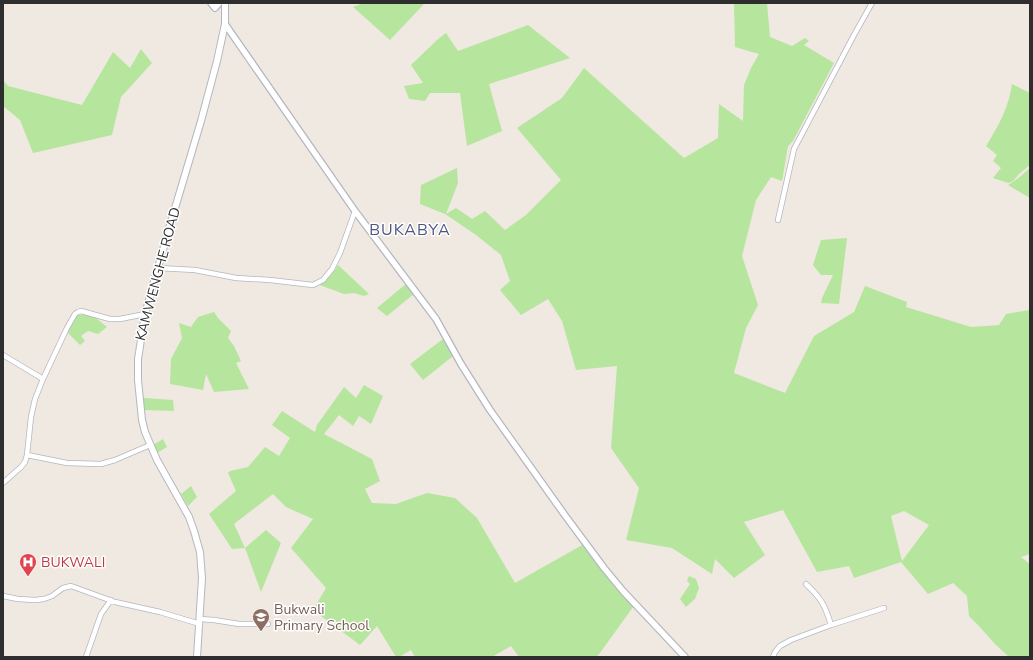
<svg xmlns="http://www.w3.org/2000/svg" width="1033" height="660" viewBox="0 0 1033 660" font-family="'Nunito Sans',sans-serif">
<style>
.green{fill:#b6e59e;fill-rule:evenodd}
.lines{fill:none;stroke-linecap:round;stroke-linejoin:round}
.minor-casing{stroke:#b4b7c1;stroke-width:6}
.tertiary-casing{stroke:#b4b7c1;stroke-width:8}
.secondary-casing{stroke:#b4b7c1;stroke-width:8}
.minor{stroke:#fff;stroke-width:4.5}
.tertiary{stroke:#fff;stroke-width:5.5}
.secondary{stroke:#fff;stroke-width:6}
.labels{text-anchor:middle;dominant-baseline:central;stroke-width:3;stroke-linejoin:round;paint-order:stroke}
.street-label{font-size:14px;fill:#2e2e2e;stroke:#fff}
.health-label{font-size:14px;fill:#be3a42;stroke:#fff;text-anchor:start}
.education-label{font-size:14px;fill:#785e54;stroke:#fff;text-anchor:start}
.quarter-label{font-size:16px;letter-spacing:1px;fill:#4d5680;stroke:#fff}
</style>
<rect width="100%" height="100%" fill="#efe9e1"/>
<path class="green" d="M364 3H425L390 40 353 7Z
M734 3H767L770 37 792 46 805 38 809 41 804 45 834 63 793 141 788 146 782 181 771 177 756 200 742 256 758 305 746 328 734 373 785 393 814 336 854 312 865 286 907 302 906 307 971 327 999 325 1006 314 1030 310V554L1021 557 1030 564V624L1029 631 1030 633V657H1009L995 644 978 625 969 616 967 596 953 583 928 594 901 562 854 578 849 566 817 572 783 510 744 522 765 555 734 578 715 559 712 574 672 548 626 540 639 488 611 448 617 366 576 370 562 321 548 299 521 315 500 290 510 281 501 255 476 235 445 214 420 204 421 185 457 168 458 183 446 214 456 208 472 219 485 211 505 230 526 215 561 180 517 128 562 98 584 68 684 158 718 138 719 104 743 121 744 85 751 68 759 54 735 47ZM904 511 929 525 902 561 891 516Z
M528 25 570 58 489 84 502 131 467 146 460 93H430L425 101 409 99 404 86 423 83 411 65 437 40 446 33 458 51Z
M141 49 152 63 121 97 112 135 33 153 20 120 3 106V80L8 86 82 105 113 52 130 68Z
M1012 84 1030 93V165L1019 174 1013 181 1009 183 1005 182 993 178 1001 168 993 161 997 155 986 146C998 127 1009 107 1012 84Z
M1030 168V198L1008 185C1016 181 1023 174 1030 168Z
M847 238 839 304 821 303 822 298 833 275H821L813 265 821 240Z
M338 265 369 294 364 296 354 293 344 294 317 284C327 280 333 274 338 265Z
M407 283 415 293 387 316 377 308Z
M214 312 218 318 231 331 228 338 234 346 241 361 236 363 249 389 214 392 206 374 203 390 170 384 171 359 182 338 179 323 191 327 198 317Z
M91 314 107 327 98 334 88 331 81 336 85 341 80 345 67 332 75 315Z
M443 339 453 356 423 380 410 364Z
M364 385 383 396 371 424 359 416 353 426 339 415 324 434 372 459 380 481 365 489 372 503 396 504 427 493 455 498 477 518 515 583 584 544 636 603 597 657H519L511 646 492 657H415L411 650 399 657H396L377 626 360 645 313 610 326 588 291 548 313 519 286 507 273 494 234 524 245 548 266 530 281 543 261 592 245 548 232 549 209 514 236 491 228 473 230 471 248 467 265 447 279 456 290 438 272 425 282 411 315 432 317 425 344 387 356 398Z
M144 398 173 400 174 411 144 410Z
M163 439 167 447 157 453 153 445Z
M191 486 197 497 188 506 181 494Z
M689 576 696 579 699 588 695 599 686 607 680 599 690 584 687 581Z"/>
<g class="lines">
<defs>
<path id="minor" d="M778 220 794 149 854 35 872 3
M158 268 195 270 236 278 270 280 313 285 323 280 332 269 340 253 355 211
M3 355 43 379
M27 455 67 463 101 464 115 460 150 445
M3 483 21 467 25 462 27 455 31 417 35 399 43 379 67 328 75 314 78 312 81 311 110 319H120L145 314
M806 584C821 598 825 605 831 625
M3 596 18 599 35 600 44 599 52 596 63 588 71 586 115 602 160 612 200 624
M200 619 214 620 239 624H268
M86 657 101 614 111 600
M773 657 775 652 780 646 791 640 831 625 884 608"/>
<path id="tertiary" d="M211 3 215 8 219 3
M225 24 355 211 436 319 461 364 490 410 564 514 604 568 623 591 685 657"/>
<path id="secondary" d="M197 657 202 578 200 552 194 531 189 517 157 460 145 432 142 420 138 380V359L145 314 170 225 201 121 217 61 225 24V3"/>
</defs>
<use href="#minor" class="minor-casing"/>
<use href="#tertiary" class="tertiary-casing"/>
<use href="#secondary" class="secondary-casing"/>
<use href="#minor" class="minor"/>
<use href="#tertiary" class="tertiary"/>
<use href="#secondary" class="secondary"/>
</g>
<defs>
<symbol id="hospital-pin" viewBox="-11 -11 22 30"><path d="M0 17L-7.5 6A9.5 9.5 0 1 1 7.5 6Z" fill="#e0444e" stroke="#fff"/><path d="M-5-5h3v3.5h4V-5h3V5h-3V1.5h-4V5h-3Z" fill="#fff"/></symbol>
<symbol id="school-pin" viewBox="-11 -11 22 30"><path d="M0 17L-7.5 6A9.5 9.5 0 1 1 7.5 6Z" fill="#8d6e63" stroke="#fff"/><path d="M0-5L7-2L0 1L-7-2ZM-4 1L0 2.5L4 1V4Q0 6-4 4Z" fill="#fff"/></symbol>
</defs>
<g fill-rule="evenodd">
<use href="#hospital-pin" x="18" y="552" width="20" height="27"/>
<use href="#school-pin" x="251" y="607" width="20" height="27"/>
</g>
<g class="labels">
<g class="street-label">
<text transform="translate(158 274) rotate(-75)">KAMWENGHE ROAD</text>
</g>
<g class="health-label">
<text x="41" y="562">BUKWALI</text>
</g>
<g class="education-label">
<text x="274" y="609">Bukwali<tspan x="274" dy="16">Primary School</tspan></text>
</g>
<g class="quarter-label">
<text x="410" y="230">BUKABYA</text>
</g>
</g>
<rect width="1033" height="660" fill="none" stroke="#2e2e2e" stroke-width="8"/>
</svg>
